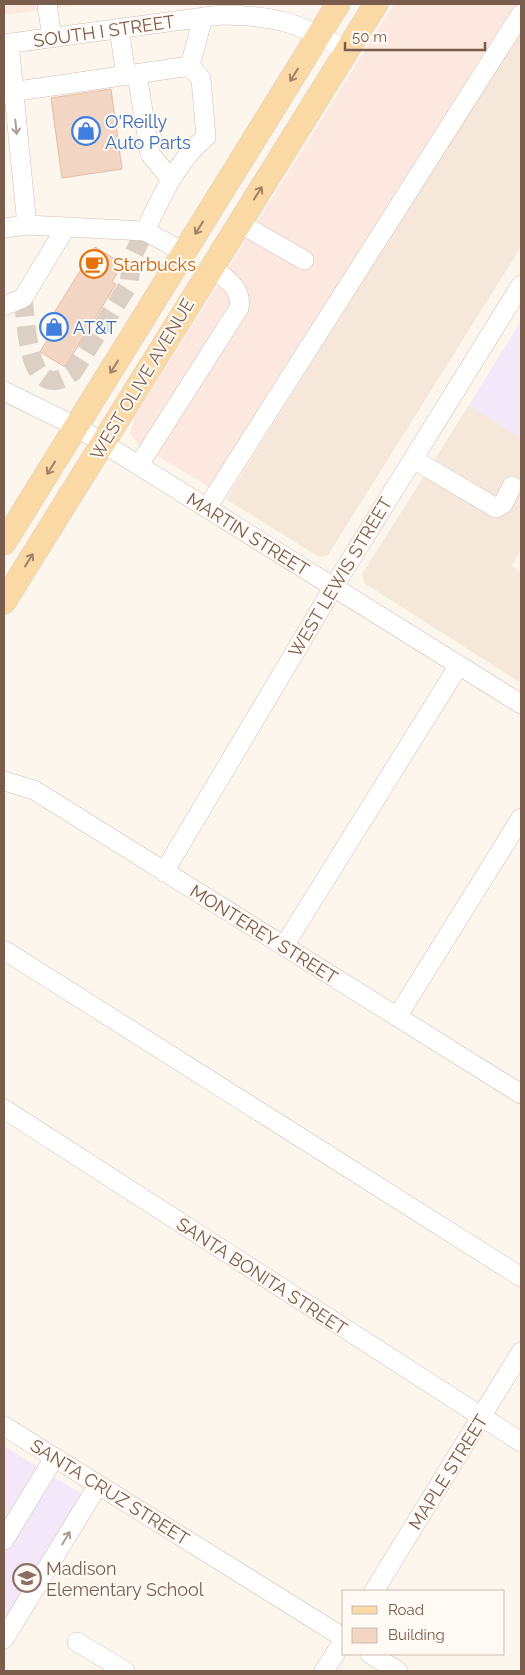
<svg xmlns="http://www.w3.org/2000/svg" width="525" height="1675" viewBox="0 0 525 1675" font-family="Raleway,sans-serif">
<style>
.residential{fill:#f5e8da}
.commercial{fill:#fde8e0}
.education{fill:#f3e8fa}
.building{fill:#f3d5c3;stroke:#e6bba3}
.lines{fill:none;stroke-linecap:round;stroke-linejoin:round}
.minor-tunnel{stroke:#dcd0c4;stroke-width:19;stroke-dasharray:19 9;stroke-linecap:butt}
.minor-casing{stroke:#d1beb0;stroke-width:20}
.major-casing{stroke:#dad1cd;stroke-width:25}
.minor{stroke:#fff;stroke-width:19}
.major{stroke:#fbd9a5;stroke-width:24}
.oneway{stroke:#a18267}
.oneway2{stroke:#af9d94}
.labels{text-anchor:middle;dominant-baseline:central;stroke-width:4;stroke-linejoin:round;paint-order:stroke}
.street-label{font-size:18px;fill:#7a5c4d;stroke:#fffaf3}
.shop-label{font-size:18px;fill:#366cbe;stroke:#fffaf3;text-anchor:start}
.food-label{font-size:18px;fill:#c56008;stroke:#fffaf3;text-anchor:start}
.education-label{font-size:18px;fill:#785e54;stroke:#fffaf3;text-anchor:start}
</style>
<rect width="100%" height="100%" fill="#fdf6ec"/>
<path class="residential" d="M521 30V247L328 555 319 557 226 499Z
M469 405 521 438V550L512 566 521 572V683L364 583 362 574Z"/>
<path class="commercial" d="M4 4H88L4 15Z
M394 4H520L211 488 140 446 130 434 134 418Z"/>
<path class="education" d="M521 321V438L469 405Z
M4 1446 98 1504 4 1652Z"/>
<path class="building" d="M111 89 122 169 62 178 51 98Z
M95 247 123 264 112 282 116 284 65 367 40 352 49 337 42 332Z"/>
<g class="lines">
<path class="minor-tunnel" d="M23 298C27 325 27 407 73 372L129 284 132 257 145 231"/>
<defs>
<path id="minor" d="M47 4 52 38
M119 29 126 75
M4 44 220 15C273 15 302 23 347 51
M9 44 27 225
M190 66 203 17
M137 74 150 154 170 178
M4 93 190 66
M239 223 304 260
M4 228 27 225 145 231 184 252
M145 231C162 196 176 162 206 137L201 79 190 66
M4 306 23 298 66 227
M4 391 77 427 521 704
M413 459 496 508 503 504 512 486
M139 465 239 308C243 288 225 278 211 267
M207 508 521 14
M4 781 34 790 521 1094
M164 872 333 588 521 285
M284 946 459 665
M4 950 521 1277
M397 1017 521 818
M4 1109 521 1442
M4 1426 344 1638
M4 1540 54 1458
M374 1591 521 1352
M4 1639 98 1485
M77 1642 125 1671
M370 1654 398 1671
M324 1671 344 1640"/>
<path id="major" d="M4 543 338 4
M4 602 376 4"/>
</defs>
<use href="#minor" class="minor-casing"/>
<use href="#major" class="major-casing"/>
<use href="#minor" class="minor"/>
<use href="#major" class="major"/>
</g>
<defs><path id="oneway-shaft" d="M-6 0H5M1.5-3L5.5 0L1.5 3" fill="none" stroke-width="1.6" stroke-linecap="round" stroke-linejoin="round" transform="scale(1.25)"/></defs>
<g class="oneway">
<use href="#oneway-shaft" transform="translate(294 75) rotate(122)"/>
<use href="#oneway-shaft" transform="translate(258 193) rotate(-58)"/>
<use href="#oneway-shaft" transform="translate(199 228) rotate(122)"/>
<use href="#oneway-shaft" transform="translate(114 367) rotate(122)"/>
<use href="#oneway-shaft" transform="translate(51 468) rotate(122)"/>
<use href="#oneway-shaft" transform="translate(29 560) rotate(-58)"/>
</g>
<g class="oneway2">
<use href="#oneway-shaft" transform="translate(16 127) rotate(84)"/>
<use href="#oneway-shaft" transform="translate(66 1538) rotate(-59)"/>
</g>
<defs>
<symbol id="shop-ring" viewBox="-11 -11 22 22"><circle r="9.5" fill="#fffaf3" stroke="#3f7fe0" stroke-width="1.5"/><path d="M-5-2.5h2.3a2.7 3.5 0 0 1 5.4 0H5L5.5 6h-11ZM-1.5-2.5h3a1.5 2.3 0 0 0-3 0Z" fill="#3f7fe0"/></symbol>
<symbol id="cafe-ring" viewBox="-11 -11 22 22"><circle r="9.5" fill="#fffaf3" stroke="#e8710a" stroke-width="1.5"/><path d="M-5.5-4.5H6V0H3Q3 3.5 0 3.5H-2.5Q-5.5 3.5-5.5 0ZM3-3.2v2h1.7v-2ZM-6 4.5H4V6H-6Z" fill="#e8710a"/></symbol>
<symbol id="school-ring" viewBox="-11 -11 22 22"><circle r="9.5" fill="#fffaf3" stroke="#8d6e63" stroke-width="1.5"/><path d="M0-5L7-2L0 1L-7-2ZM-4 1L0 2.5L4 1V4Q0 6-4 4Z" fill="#8d6e63"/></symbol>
</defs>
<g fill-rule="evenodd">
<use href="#shop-ring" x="70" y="115" width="32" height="32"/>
<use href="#cafe-ring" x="78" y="248" width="32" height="32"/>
<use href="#shop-ring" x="38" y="311" width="32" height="32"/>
<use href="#school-ring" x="11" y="1562" width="32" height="32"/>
</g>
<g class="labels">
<g class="street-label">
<text transform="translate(104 31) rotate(-8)">SOUTH I STREET</text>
<text transform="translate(142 379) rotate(-59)">WEST OLIVE AVENUE</text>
<text transform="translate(248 534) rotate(32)">MARTIN STREET</text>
<text transform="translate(340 577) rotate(-59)">WEST LEWIS STREET</text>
<text transform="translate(264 934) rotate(32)">MONTEREY STREET</text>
<text transform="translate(262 1276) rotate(33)">SANTA BONITA STREET</text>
<text transform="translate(448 1472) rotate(-58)">MAPLE STREET</text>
<text transform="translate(110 1492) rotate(32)">SANTA CRUZ STREET</text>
</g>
<g class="shop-label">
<text x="105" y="121">O'Reilly<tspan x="105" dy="21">Auto Parts</tspan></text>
<text x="73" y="327">AT&amp;T</text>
</g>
<g class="food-label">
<text x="113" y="264">Starbucks</text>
</g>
<g class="education-label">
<text x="46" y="1568">Madison<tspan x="46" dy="21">Elementary School</tspan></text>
</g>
</g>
<rect width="525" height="1675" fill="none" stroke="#7a5c4d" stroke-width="10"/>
<rect x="342" y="1590" width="162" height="65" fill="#fffaf3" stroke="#cabbb1"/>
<rect x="352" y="1606" width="25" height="8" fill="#fbd9a5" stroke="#cabbb1"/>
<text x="388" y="1615" font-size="15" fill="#7a5c4d">Road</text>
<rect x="352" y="1628" width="25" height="15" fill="#f3d5c3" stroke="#cabbb1"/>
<text x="388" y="1640" font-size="15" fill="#7a5c4d">Building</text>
<path d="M345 42v8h140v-8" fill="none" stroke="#7a5c4d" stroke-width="2.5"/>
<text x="352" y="42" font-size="15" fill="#7a5c4d" stroke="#fffaf3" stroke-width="4" paint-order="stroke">50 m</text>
</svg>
